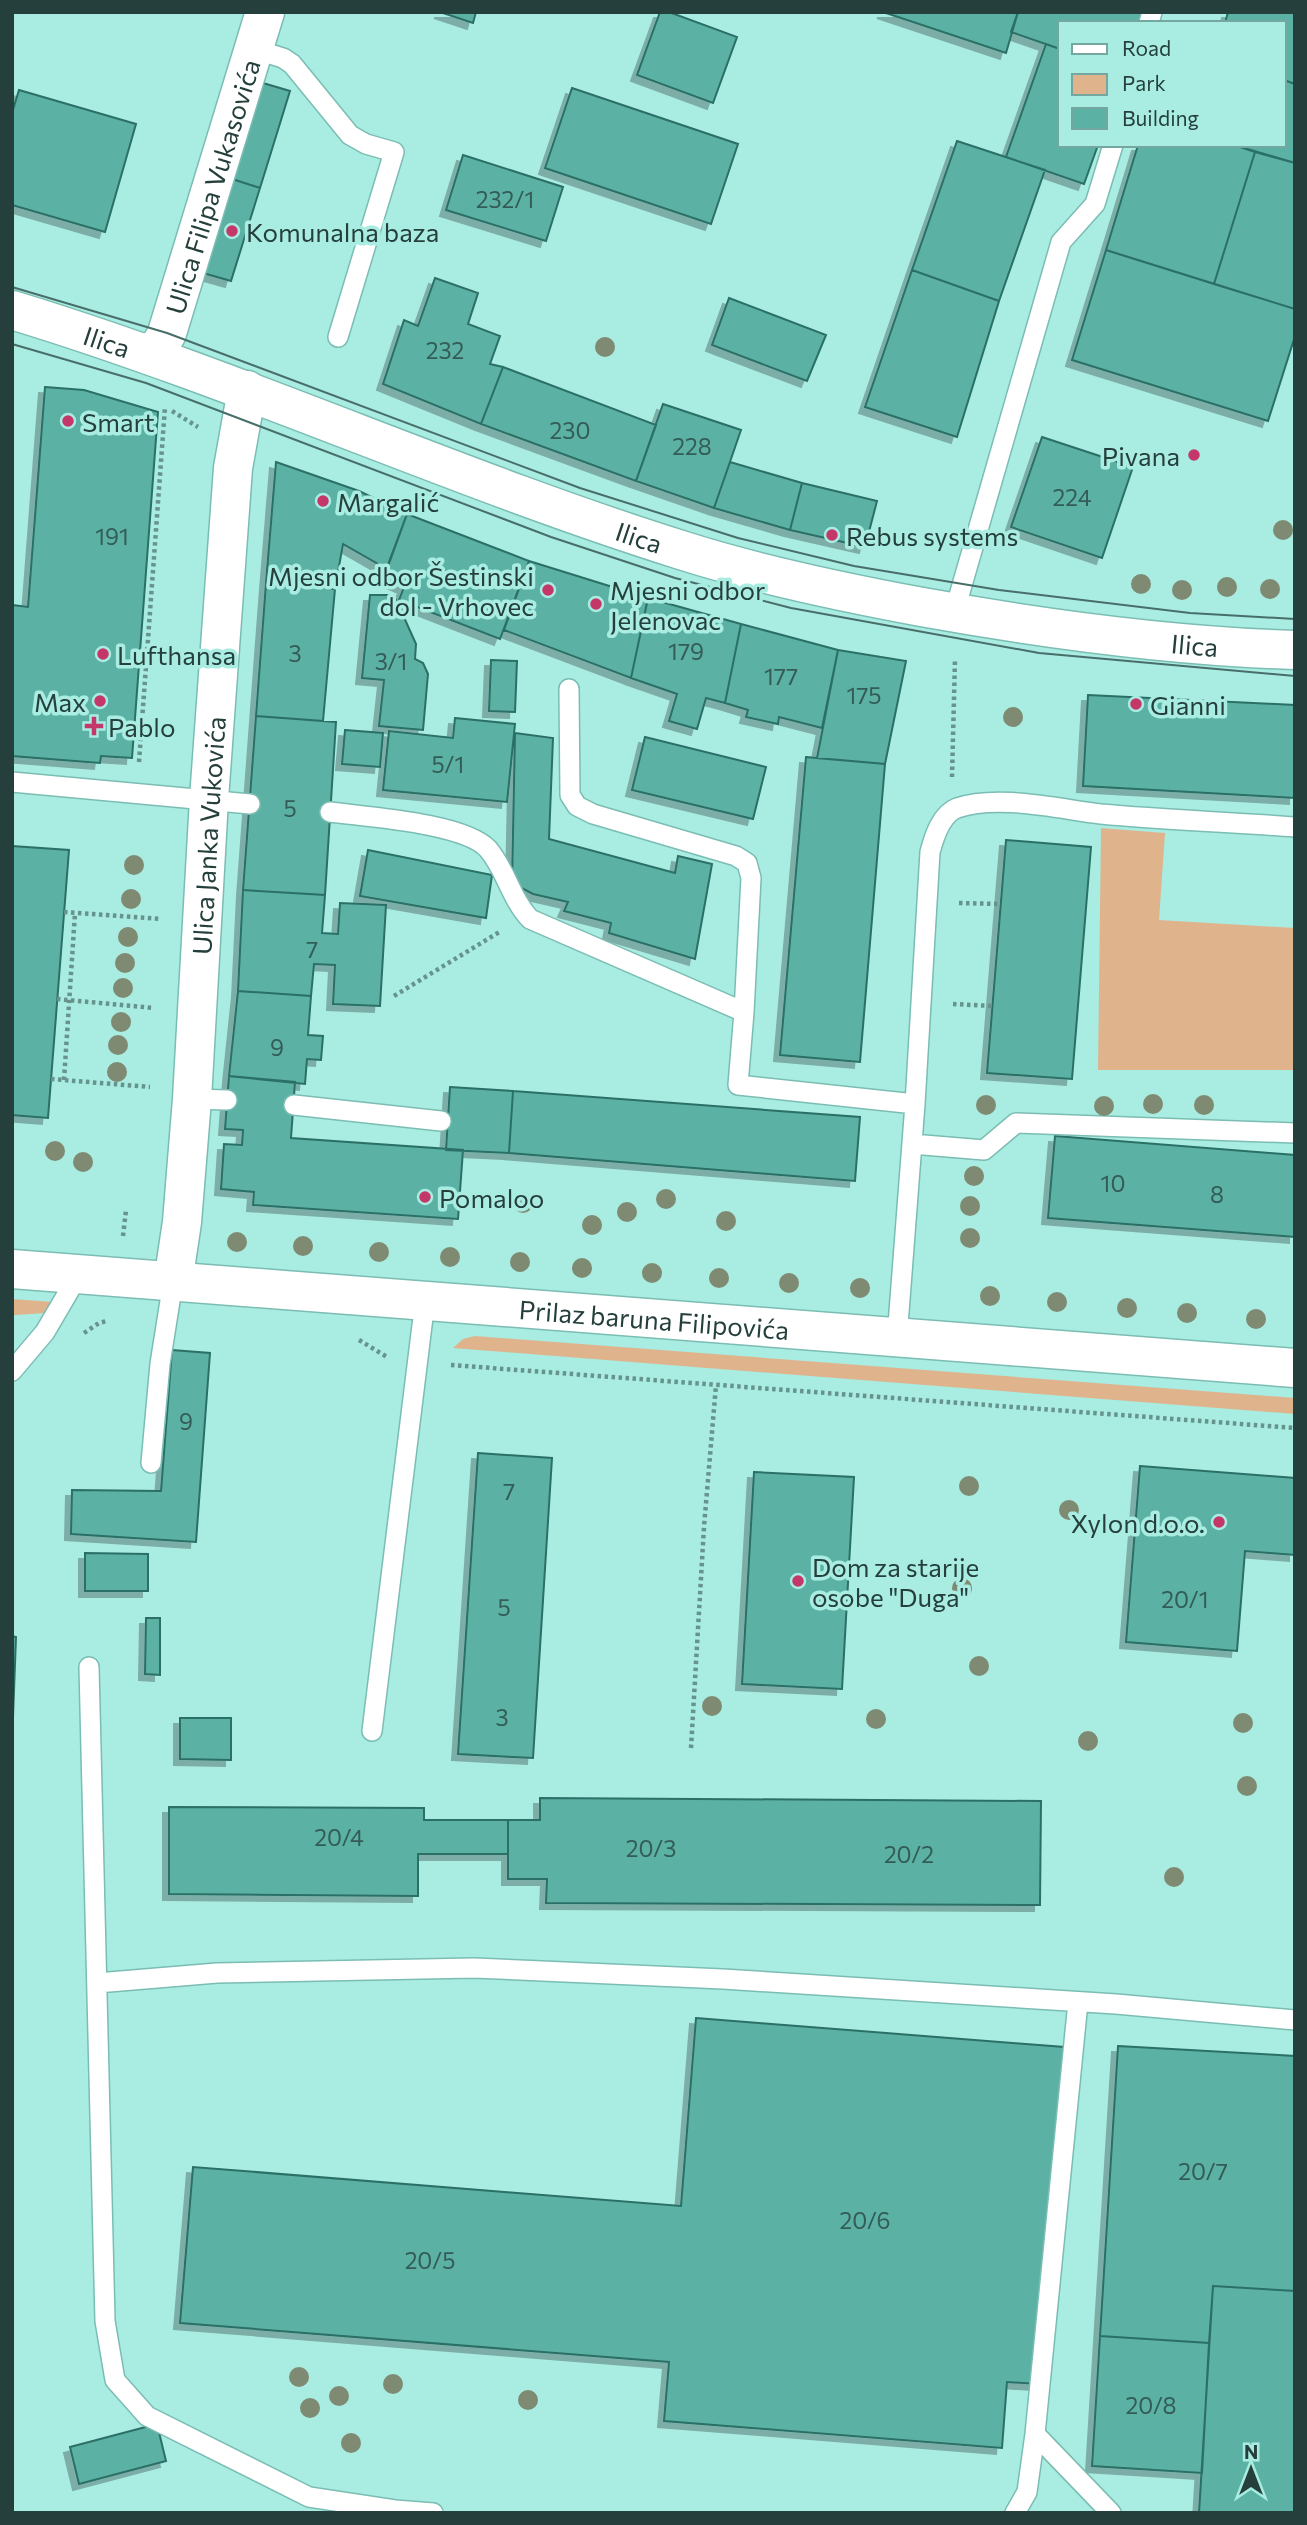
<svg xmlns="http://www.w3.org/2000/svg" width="1307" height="2525" viewBox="0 0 1307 2525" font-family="Commissioner,sans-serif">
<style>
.green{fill:#dfb48d}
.building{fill:#5cb1a5;stroke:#2c6f66;stroke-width:2;filter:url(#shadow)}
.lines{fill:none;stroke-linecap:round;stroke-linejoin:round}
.service-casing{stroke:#7bbdb3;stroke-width:22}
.minor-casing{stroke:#7bbdb3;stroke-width:41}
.secondary-casing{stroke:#7bbdb3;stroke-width:41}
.path{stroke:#66948d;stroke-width:4.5;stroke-dasharray:3.5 3.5;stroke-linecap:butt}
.service{stroke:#fff;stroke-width:19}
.minor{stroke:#fff;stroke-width:38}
.secondary{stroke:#fff;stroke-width:38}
.tram{stroke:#486e69;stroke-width:2}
.tree{fill:#7f8a72}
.poi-dot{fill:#c43869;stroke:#a9ece2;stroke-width:2.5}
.labels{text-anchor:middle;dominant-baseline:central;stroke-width:7;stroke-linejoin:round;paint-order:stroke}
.number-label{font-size:23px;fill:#335c56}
.street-label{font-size:26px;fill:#25403c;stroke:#a9ece2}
.poi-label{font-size:26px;fill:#25403c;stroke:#a9ece2;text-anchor:start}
</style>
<defs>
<filter id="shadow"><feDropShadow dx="-6" dy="6" stdDeviation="0" flood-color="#0004"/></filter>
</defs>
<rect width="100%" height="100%" fill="#a9ece2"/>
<path class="green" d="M1101 828 1165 833 1159 920 1295 928V1070H1098Z
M12 1299 54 1302 46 1313 16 1315H12Z
M475 1336 1295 1398V1414L453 1348 463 1339Z"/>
<path class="building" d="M440 12H476L473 23Z
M660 12H669L737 37 713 103 637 75Z
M883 12H1018L1006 53Z
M1018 12H1145L1141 23H1060V49L1011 32Z
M1228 12H1295V84L1284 80V23H1225Z
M1046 44 1060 49V145H1098L1084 184 1006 157Z
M1284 80 1295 84V163L1234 145H1284Z
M263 83 290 91 260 188 232 179Z
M572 88 738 144 711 224 545 168Z
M19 90 136 124 105 232 12 205V113Z
M957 141 1045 170 999 301 912 270Z
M1138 145H1234L1255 152 1214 284 1106 250Z
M1255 152 1295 163V309L1214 284Z
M463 155 563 187 546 241 446 210Z
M232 179 260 188 231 281 203 273Z
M1106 250 1295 309V336L1268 421 1072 360Z
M912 270 999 301 957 437 865 407Z
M435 278 478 293 468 324 500 336 490 364 503 367 481 424 383 384 404 320 418 326Z
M729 298 826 335 807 381 712 345Z
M503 367 656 425 636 481 481 424Z
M45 387 84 390 158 412 132 758 101 756 100 763 12 756V605L28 607Z
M663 404 741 430 714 508 636 481Z
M1042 437 1133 467 1102 558 1011 527Z
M276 462 359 491 407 514 387 569 343 544 335 589 266 583Z
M730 462 802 483 790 530 714 508Z
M802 483 877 501 865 547 790 530Z
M407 514 529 561 500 639 399 600 404 587 383 578Z
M529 561 648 598 631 678 504 630Z
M266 583 335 589 323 721 256 716Z
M370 595H394L416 644 415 659 423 663 428 674 423 730 379 726 384 680 362 678Z
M648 598 741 624 725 703 706 698 697 729 669 721 677 694 631 678Z
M741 624 838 650 822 728 779 717 778 724 746 717 748 710 725 703Z
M838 650 906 661 885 764 817 758Z
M491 660 517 661 515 712 489 711Z
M1088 695 1295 705V798L1083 786Z
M256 716 336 722 325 895 243 890Z
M455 718 515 724 507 802 383 790 389 731 453 738Z
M345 730 383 733 380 767 342 764Z
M515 733 553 738 549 839 675 873 678 856 712 864 695 959 609 933 611 923 564 911 568 902 533 894 512 883Z
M645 737 766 767 753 819 632 790Z
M806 757 885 764 860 1062 780 1055Z
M1006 840 1091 847 1072 1079 987 1073Z
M12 846 69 850 48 1118 12 1115Z
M368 850 492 875 486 918 360 896Z
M243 890 325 895 322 933 338 934 340 903 386 905 380 1006 333 1004 335 965 314 964 311 996 238 991Z
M238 991 311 996 308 1035 323 1036 321 1060 307 1059 305 1084 229 1076Z
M229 1076 295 1082 291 1138 463 1150 458 1219 253 1205 254 1192 221 1189 224 1144 242 1145 243 1130 225 1129Z
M450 1087 513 1091 509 1153 446 1150Z
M513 1091 860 1117 855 1181 509 1153Z
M1055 1136 1295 1155V1237L1048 1218Z
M172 1350 210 1353 196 1542 71 1534 72 1490 161 1491Z
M478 1453 552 1458 533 1758 458 1754Z
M1140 1466 1295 1478V1555L1245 1551 1237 1651 1126 1642Z
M754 1472 854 1477 842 1689 742 1684Z
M85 1553 148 1554V1591H85Z
M146 1618H160V1675L145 1674Z
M12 1636 16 1637 12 1744Z
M180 1718H231V1760L180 1759Z
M540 1798 1041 1801 1040 1905 546 1903 547 1879H508V1820H540Z
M169 1807 424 1808V1820H508V1854H418V1896L169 1894Z
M696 2018 1064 2047 1037 2384 1007 2382 1002 2448 664 2421 669 2362 180 2323 193 2167 681 2206Z
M1118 2046 1295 2056V2291L1213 2286 1209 2343 1100 2336Z
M1213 2286 1295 2291V2513H1199Z
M1100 2336 1209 2343 1202 2473 1092 2466Z
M157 2424 166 2461 79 2484 70 2447Z"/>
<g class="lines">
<defs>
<path id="service" d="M1149 23 1152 12
M254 49 283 58 292 64 350 135 366 144 394 152 338 337
M954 613 1061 242 1095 204 1113 145
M569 689 570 795 577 806 593 814 736 856 747 863 751 878 744 1012
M12 782 250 804
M330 812C367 817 464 823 488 849 506 870 511 899 530 919L744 1012 738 1085 915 1104
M192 1099 227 1100
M294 1105 441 1121
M912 1144 984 1150 1016 1123 1295 1133
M897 1338 915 1104 930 852C934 837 941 814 957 808 998 794 1059 809 1101 814 1166 820 1230 822 1295 827
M12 1371 45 1332 79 1274
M151 1463 160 1364 173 1282
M89 1667 105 2321 115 2380 147 2416 309 2497 395 2510 433 2513
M372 1731 425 1301
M97 1983 217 1973 474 1968 723 1979 1116 2004 1295 2020
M1035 2434 1111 2513
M1015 2513 1027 2492 1035 2434 1078 2002"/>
<g id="minor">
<path id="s1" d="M149 355 161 344 167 333 265 12"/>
<path id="s2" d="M173 1282 182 1222 192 1099 209 799 233 468 247 390"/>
</g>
<g id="secondary">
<path id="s3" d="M12 310C239 379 455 479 681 550 759 575 841 592 922 607 1044 629 1171 646 1295 650"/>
<path id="s4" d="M12 1269 1295 1368"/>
</g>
</defs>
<use href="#service" class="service-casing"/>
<use href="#minor" class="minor-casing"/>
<use href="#secondary" class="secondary-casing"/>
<path class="path" d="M172 411 198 427
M139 762 165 407
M952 777 955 659
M959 903 1001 904
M64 912 161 919
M394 996 501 931
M57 999 154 1008
M953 1004 992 1006
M51 1079 150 1087
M64 1080 75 913
M123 1236 126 1210
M84 1333 99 1323 107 1321
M359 1340 387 1357
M451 1365 1295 1428
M691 1748 704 1527 716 1385"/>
<use href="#service" class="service"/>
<use href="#minor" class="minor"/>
<use href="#secondary" class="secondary"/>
<path class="tram" d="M12 287 167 333 580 488 738 538 854 566 999 590 1190 613 1295 619
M12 344 146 383 551 537 675 578 791 608 1039 653 1295 676"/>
</g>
<g class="tree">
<circle cx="605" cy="347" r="10"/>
<circle cx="1283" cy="530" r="10"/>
<circle cx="1141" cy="584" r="10"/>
<circle cx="1227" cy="587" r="10"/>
<circle cx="1270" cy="589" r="10"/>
<circle cx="1182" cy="590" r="10"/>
<circle cx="1013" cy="717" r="10"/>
<circle cx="134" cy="865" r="10"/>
<circle cx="131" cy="899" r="10"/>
<circle cx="128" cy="937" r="10"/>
<circle cx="125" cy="963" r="10"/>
<circle cx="123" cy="988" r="10"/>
<circle cx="121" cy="1022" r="10"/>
<circle cx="118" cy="1045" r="10"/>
<circle cx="117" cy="1072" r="10"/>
<circle cx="1153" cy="1104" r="10"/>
<circle cx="986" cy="1105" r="10"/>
<circle cx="1204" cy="1105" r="10"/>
<circle cx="1104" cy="1106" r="10"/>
<circle cx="55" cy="1151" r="10"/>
<circle cx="83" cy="1162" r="10"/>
<circle cx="974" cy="1176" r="10"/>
<circle cx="666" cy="1199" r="10"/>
<circle cx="523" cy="1203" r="10"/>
<circle cx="970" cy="1206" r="10"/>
<circle cx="627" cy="1212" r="10"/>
<circle cx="726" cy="1221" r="10"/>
<circle cx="592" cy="1225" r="10"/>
<circle cx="970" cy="1238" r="10"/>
<circle cx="237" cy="1242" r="10"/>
<circle cx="303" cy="1246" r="10"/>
<circle cx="379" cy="1252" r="10"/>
<circle cx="450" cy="1257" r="10"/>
<circle cx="520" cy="1262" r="10"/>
<circle cx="582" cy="1268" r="10"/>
<circle cx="652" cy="1273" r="10"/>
<circle cx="719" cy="1278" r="10"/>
<circle cx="789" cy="1283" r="10"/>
<circle cx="860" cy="1288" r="10"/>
<circle cx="990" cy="1296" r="10"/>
<circle cx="1057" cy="1302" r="10"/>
<circle cx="1127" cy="1308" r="10"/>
<circle cx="1187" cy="1313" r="10"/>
<circle cx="1256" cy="1319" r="10"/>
<circle cx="969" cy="1486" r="10"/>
<circle cx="1069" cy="1510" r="10"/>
<circle cx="962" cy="1588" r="10"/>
<circle cx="979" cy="1666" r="10"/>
<circle cx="712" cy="1706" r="10"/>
<circle cx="876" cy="1719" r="10"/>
<circle cx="1243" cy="1723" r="10"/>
<circle cx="1088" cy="1741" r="10"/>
<circle cx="1247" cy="1786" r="10"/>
<circle cx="1174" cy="1877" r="10"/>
<circle cx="299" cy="2377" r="10"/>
<circle cx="393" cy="2384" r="10"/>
<circle cx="339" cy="2396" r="10"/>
<circle cx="528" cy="2400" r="10"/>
<circle cx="310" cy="2408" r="10"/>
<circle cx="351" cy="2443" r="10"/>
</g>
<g class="poi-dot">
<circle cx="232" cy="231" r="7"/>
<circle cx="68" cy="421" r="7"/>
<circle cx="1194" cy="455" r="7"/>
<circle cx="323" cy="501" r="7"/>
<circle cx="832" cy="535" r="7"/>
<circle cx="548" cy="590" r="7"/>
<circle cx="596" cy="604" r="7"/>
<circle cx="103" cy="654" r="7"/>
<circle cx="100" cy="701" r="7"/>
<circle cx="1136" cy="704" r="7"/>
<path d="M90.5 715.5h7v7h7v7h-7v7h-7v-7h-7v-7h7z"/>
<circle cx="425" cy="1197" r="7"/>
<circle cx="1219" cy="1522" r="7"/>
<circle cx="798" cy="1581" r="7"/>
</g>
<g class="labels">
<g class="number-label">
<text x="505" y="199">232/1</text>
<text x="445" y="350">232</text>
<text x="570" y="430">230</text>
<text x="692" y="446">228</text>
<text x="1072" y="497">224</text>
<text x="112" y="536">191</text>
<text x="686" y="651">179</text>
<text x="295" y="653">3</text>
<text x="391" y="661">3/1</text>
<text x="781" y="676">177</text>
<text x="864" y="695">175</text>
<text x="448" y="764">5/1</text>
<text x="290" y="808">5</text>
<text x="312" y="949">7</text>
<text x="277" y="1047">9</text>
<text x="1113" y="1183">10</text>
<text x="1217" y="1194">8</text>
<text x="186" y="1421">9</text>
<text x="509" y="1491">7</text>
<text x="1185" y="1599">20/1</text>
<text x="504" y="1607">5</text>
<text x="502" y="1717">3</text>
<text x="339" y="1837">20/4</text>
<text x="651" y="1848">20/3</text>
<text x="909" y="1854">20/2</text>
<text x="1203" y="2171">20/7</text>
<text x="865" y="2220">20/6</text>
<text x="430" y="2260">20/5</text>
<text x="1151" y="2405">20/8</text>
</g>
<g class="street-label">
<text stroke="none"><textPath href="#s1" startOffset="182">Ulica Filipa Vukasovića</textPath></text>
<text stroke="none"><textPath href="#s3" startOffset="100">Ilica</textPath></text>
<text stroke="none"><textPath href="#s3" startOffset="667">Ilica</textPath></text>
<text stroke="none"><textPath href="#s3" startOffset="1234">Ilica</textPath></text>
<text stroke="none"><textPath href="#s2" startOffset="448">Ulica Janka Vukovića</textPath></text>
<text stroke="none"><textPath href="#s4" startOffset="644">Prilaz baruna Filipovića</textPath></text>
</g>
<g class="poi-label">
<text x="246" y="231">Komunalna baza</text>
<text x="82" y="421">Smart</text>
<text x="1180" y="455" text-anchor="end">Pivana</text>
<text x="337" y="501">Margalić</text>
<text x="846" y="535">Rebus systems</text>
<text x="534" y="575" text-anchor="end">Mjesni odbor Šestinski<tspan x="534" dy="30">dol - Vrhovec</tspan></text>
<text x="610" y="589">Mjesni odbor<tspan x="610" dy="30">Jelenovac</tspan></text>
<text x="117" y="654">Lufthansa</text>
<text x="86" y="701" text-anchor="end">Max</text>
<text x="1150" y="704">Gianni</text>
<text x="108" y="726">Pablo</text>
<text x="439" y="1197">Pomaloo</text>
<text x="1205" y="1522" text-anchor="end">Xylon d.o.o.</text>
<text x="812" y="1566">Dom za starije<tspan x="812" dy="30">osobe "Duga"</tspan></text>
</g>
</g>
<rect width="1307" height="2525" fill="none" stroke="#25403c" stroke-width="28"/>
<rect x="1058" y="21" width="228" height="126" fill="#a9ece2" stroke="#74a7a0" stroke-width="2"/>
<rect x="1072" y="44" width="35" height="10" fill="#ffffff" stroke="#74a7a0" stroke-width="2"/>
<text x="1122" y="56" font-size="21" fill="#25403c">Road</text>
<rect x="1072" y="74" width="35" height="21" fill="#dfb48d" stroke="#74a7a0" stroke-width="2"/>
<text x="1122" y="91" font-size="21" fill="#25403c">Park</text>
<rect x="1072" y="108" width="35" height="21" fill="#5cb1a5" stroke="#74a7a0" stroke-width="2"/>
<text x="1122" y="126" font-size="21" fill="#25403c">Building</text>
<g transform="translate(1251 2469)" stroke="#a9ece2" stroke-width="5" paint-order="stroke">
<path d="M0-5L12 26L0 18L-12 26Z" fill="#25403c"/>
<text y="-10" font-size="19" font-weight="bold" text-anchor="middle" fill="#25403c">N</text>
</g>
</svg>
